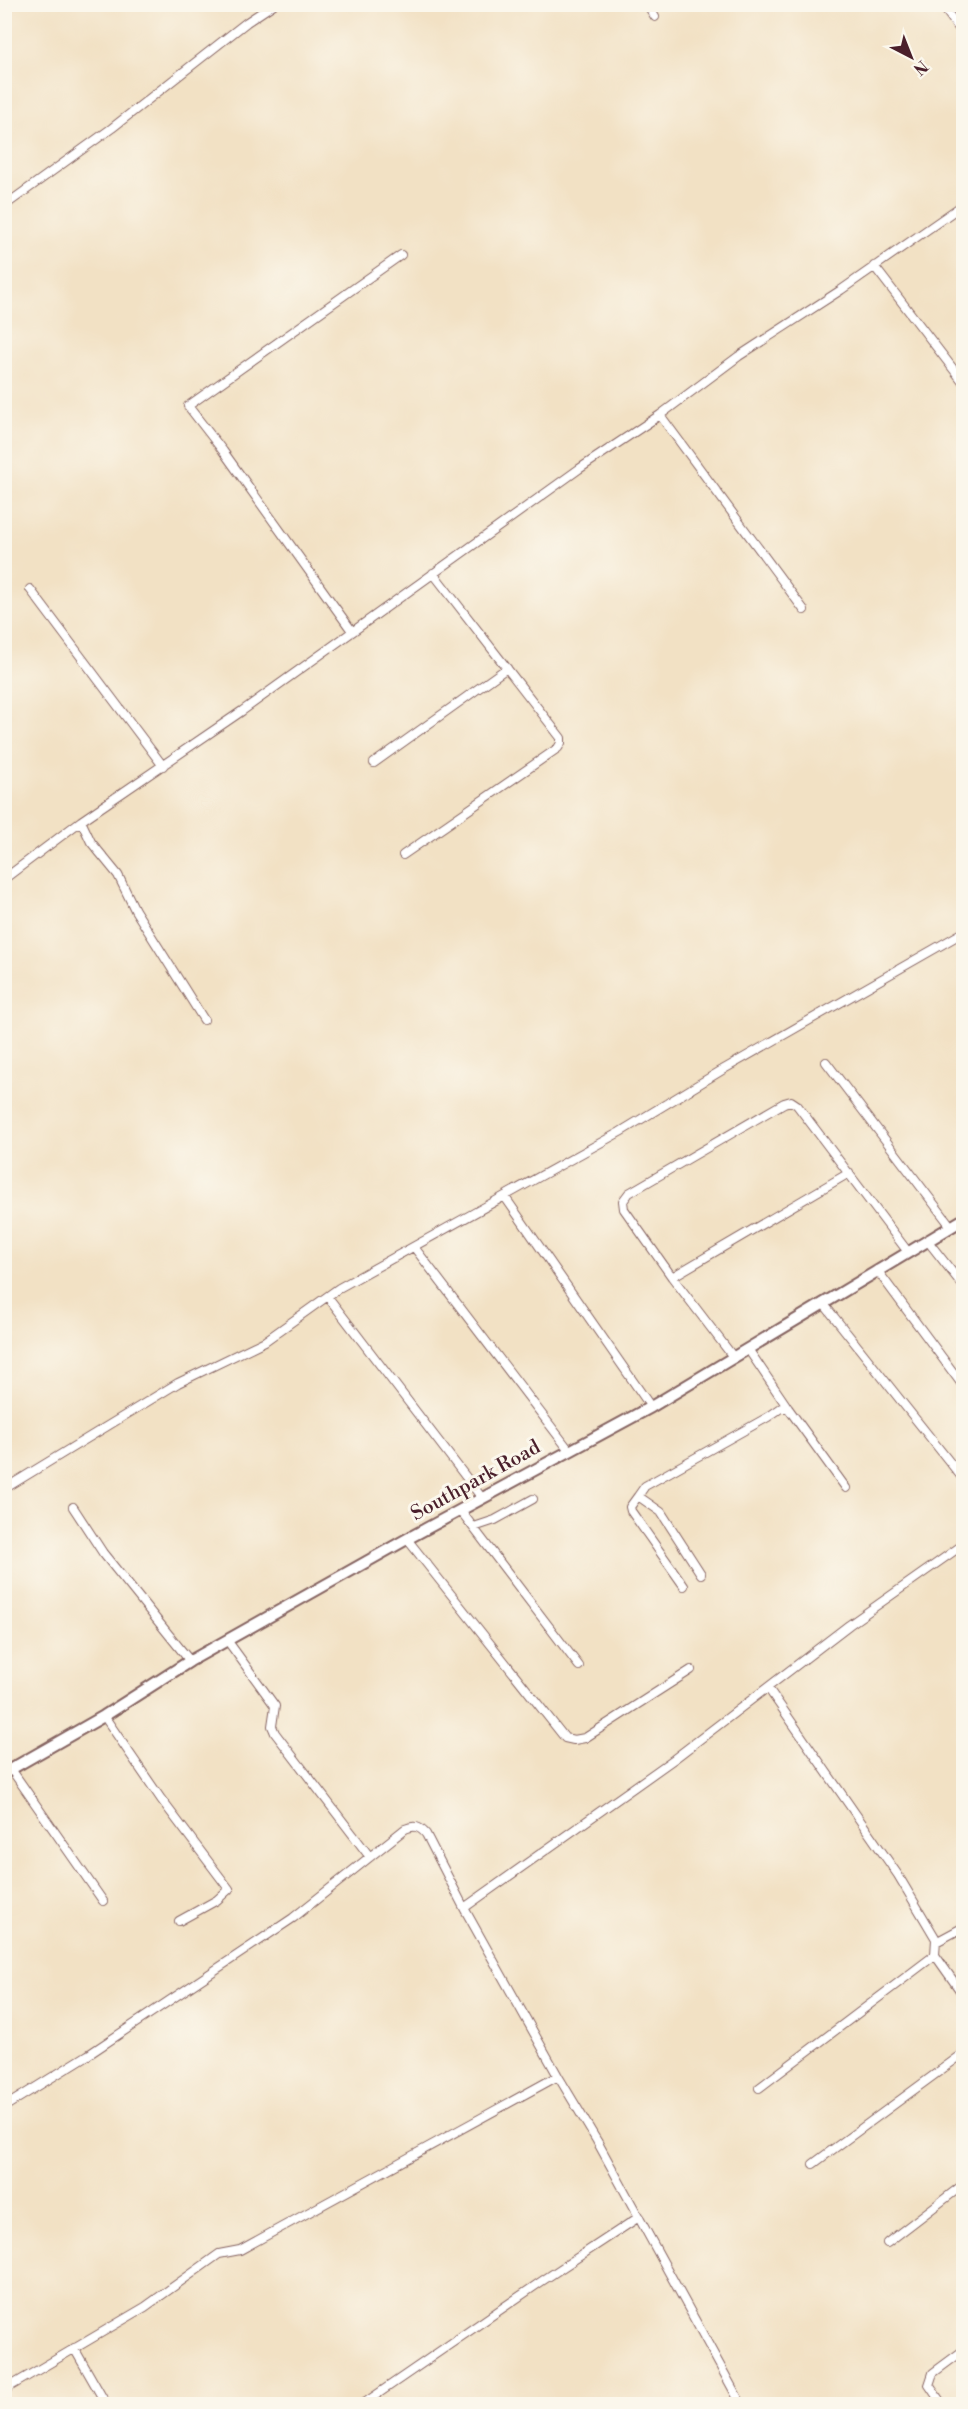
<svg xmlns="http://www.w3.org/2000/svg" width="968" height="2409" viewBox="0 0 968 2409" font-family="'Libre Bodoni',serif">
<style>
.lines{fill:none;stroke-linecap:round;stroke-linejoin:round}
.street-casing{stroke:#856361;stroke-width:10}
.secondary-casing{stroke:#856361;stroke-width:14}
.street{stroke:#fff;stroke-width:8}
.secondary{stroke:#fff;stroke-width:10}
.labels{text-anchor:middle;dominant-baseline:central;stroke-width:6;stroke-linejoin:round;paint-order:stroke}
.street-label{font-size:20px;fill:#4a1f2b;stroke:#fbf7ec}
</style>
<rect width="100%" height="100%" fill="#fbf7ec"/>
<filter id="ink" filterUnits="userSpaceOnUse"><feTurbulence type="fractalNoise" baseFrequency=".0167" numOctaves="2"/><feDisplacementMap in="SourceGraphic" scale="12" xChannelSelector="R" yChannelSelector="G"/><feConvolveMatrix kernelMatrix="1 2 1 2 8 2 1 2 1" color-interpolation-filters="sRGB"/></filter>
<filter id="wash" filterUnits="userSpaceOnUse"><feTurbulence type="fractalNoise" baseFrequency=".008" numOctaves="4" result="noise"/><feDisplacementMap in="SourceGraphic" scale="24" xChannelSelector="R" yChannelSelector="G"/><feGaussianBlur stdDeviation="1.35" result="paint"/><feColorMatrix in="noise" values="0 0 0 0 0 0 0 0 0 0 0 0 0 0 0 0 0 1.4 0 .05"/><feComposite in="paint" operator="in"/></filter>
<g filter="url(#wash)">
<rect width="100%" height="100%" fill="#f2e1c4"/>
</g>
<g filter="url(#ink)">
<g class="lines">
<defs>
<path id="street" d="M647 4 655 17
M941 4 964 35
M4 206 112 128 247 22 274 4
M874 266 964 383
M660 415 804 610
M30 589 163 766
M352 631 223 451 188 406 401 255
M374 763 507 668
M81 821 91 842 118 875 135 910 204 1020
M403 855 558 748 561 743V738L433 573
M4 879 81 821 242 711 579 469 660 415 739 356 841 290 964 204
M826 1062 950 1225
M505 1197 651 1407
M927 1240 964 1287
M414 1247 569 1450
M877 1270 964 1387
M672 1277 849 1173
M328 1297 482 1498
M823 1303 964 1480
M748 1349 788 1408
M734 1358 672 1277 624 1209 623 1201 629 1193 784 1103 791 1101 797 1105 908 1252
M4 1489 178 1383 265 1341 339 1288 620 1132 724 1069 964 932
M638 1496 645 1486 768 1417 781 1408H788L846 1488
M73 1507 103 1553 190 1661
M460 1510 579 1666
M474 1527 495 1520 533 1499
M407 1539 565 1738 574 1740 585 1738 691 1670
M684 1586 631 1511 630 1507 638 1496 661 1512 701 1574
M227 1640 275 1706 272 1726 275 1733 370 1857
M768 1688 898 1875 936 1939 935 1955 964 1996
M104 1716 161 1799 229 1889 217 1900 179 1921
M11 1769 103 1901
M464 1908 558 2076
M936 1942 964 1927
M759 2088 935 1955
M4 2107 88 2055 293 1918 405 1829C414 1825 419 1826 426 1834L464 1908 674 1759 849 1625 964 1544
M813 2164 964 2053
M887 2243 964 2184
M74 2348 106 2404
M4 2390 145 2307 219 2254 240 2250 558 2076 597 2141 741 2404
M363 2404 542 2281 639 2217
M942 2404 929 2385 933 2373 964 2350"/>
<path id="secondary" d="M4 1773 104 1716 190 1661 407 1539 651 1407 964 1219"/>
</defs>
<use href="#street" class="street-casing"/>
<use href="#secondary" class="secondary-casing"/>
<use href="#street" class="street"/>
<use href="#secondary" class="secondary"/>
</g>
</g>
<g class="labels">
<g class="street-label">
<text transform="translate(476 1481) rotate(-29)">Southpark Road</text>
</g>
</g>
<rect width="968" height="2409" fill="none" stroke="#fbf7ec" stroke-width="24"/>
<g transform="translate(911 57) rotate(138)" stroke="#fbf7ec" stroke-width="4.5" paint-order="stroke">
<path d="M0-4.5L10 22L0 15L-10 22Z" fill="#4a1f2b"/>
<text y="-9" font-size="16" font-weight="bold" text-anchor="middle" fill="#4a1f2b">N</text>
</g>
</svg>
